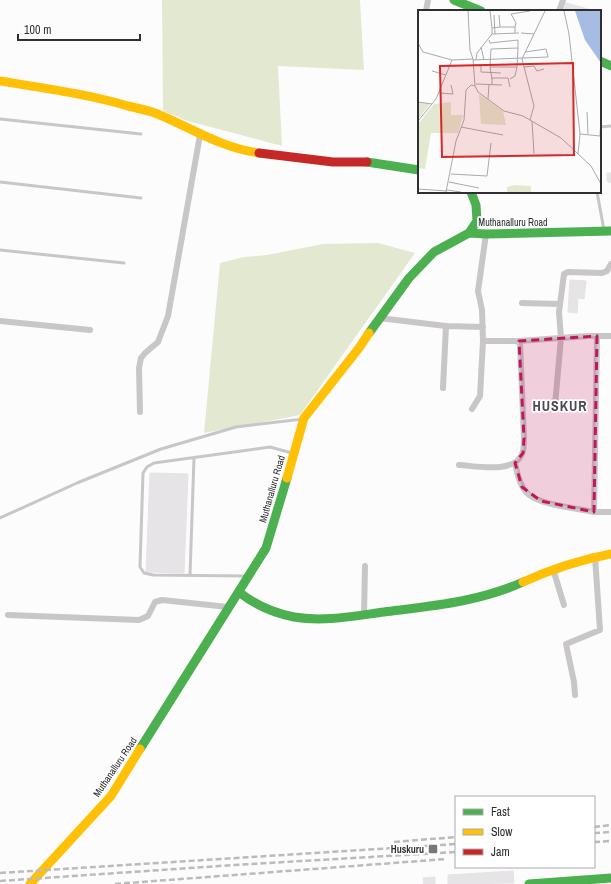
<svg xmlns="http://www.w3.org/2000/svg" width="611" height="884" viewBox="0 0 611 884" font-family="'Archivo Narrow',sans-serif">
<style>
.green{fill:#e2e9d0}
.building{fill:#e7e4e7;stroke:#e5e3e5}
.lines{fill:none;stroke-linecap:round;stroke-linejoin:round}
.lane{stroke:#c8c6c7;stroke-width:3}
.street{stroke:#c8c6c7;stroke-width:6}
.fast{stroke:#4caf50;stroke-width:9}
.slow{stroke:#ffc107;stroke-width:9}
.jam{stroke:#c62828;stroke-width:9}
.rail{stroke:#bbb;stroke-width:2.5;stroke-dasharray:6 3;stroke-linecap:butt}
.marked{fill:#c2185b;fill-opacity:0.2;stroke:#c2185b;stroke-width:3;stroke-dasharray:8 5;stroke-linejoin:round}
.poi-dot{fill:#77767a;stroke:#fff;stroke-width:1.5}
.labels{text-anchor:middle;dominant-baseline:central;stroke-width:3.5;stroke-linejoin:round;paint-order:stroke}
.street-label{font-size:10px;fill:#2f2e33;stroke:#fff}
.poi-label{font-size:10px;font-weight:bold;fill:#2f2e33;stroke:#fff;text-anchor:end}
.district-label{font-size:14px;font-weight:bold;letter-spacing:1px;fill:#4c4853;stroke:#fff}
.inset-road{fill:none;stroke:#aaaaac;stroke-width:1}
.view{fill:#d62828;fill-opacity:0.15;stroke:#d62828;stroke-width:2}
.inset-edge{fill:none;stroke:#2f2e33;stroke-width:2}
</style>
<rect width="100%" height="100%" fill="#fcfcfd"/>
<path class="green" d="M162 0H360L364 70 278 66 282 146 188 121 163 111Z
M378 243 415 253 300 415 204 433 220 263 244 257 267 255 323 244Z"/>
<path class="building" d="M563 2 588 9V11H561Z
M607 173H611V183L607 181Z
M570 280 586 281 584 299 578 298 577 313 568 312Z
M150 473 188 474 184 573 146 572Z
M513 871 514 883 448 884V875Z
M435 877V884H424L423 878Z"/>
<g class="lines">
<path class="lane" d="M0 119 141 134
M600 127 611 126
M0 182 141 198
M597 192 604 230
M0 250 124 263
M0 518 77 483 161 449 236 427 303 419
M190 575 194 458
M246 576 153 575 144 573 140 567 143 473 147 467 154 463 270 447 292 453"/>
<path class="street" d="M426 11 428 0
M559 11 563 0
M522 303 560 304
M379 318 446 326 483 327
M0 321 90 330
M597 336 594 512H611
M519 341 588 336H611
M443 388 446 326
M555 405 561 338 559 312 564 274 568 272 602 273 607 271 611 264
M472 409 480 396 483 341 482 310 478 291 486 234
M140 412 139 368 141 358 145 353 158 342 168 316 200 135
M515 463C517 472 519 484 526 492 537 505 576 508 594 512
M459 465C476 466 514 474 522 454 524 450 524 443 524 438L520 343 516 341H483
M553 569 564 605
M8 615 139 620 148 616 155 602 162 600 228 607
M364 615 365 566
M575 695 574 682 566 644 600 630 595 557"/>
<path class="fast" d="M454 0 481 11
M600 61 611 66
M367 162 419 170
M469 233 477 221 476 205 471 192
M369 333 409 278 434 252 469 233 486 234 611 231
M239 592C255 605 273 613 294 617 323 622 354 616 384 612 431 606 479 602 523 582
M140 749 266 548 287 478
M529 884 611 878"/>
<path class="slow" d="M0 81C43 88 87 94 128 106 137 108 146 110 155 113 190 127 221 148 259 153
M287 478 304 418 359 348 369 333
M523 582C552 569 579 560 611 554
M30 884 111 796 140 749"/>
<path class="jam" d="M259 153 333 162H367"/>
<path class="rail" d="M594 827 611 825
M594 833 611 832
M394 842 456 837
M594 842 611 841
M0 873 456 844
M0 881 234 865 456 852
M115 884 446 859"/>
</g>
<path class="marked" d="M597 336 594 512 541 501 522 487 515 463 523 453 524 438 519 341Z"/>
<rect class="poi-dot" x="428" y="844" width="10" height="10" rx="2"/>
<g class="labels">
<g class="street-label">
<text x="513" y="222">Muthanalluru Road</text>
<text transform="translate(272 489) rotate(-74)">Muthanalluru Road</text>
<text transform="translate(115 767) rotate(-56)">Muthanalluru Road</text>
</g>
<g class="poi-label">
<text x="424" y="849">Huskuru</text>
</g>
<g class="district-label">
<text x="560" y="406">HUSKUR</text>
</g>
</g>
<g transform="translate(418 10)">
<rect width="183" height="183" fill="#fcfcfd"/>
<path d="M61 84 85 101 88 115 63 114ZM0 92 12 94 0 109ZM33 92V105H45L40 123H13L7 159 0 158V114L16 94ZM96 175 113 176V182H89V177Z" fill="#e2e9d0"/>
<path d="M157 1H183V53L167 30Z" fill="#a6bce2"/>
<path class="inset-road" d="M72 1 74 18M146 1 151 24 162 124 160 144M76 5 77 24M81 5 82 17M97 17 98 13 93 4 112 1M103 23 116 24M74 24V18L82 17H97V23M71 30 72 33 100 30V38M0 33 5 42 34 50M63 37 66 50M55 49 57 76 60 82 86 101 105 106 143 128 173 156 183 174M55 50 130 47 128 39 107 42M58 50 59 43 74 24 101 23M57 55 63 56V62L83 63M72 57H99L100 38 73 39 72 57 74 69M106 57 116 56 119 61 126 59M14 61 28 65M92 69 97 66 99 57M58 74 84 75M74 74V68H90L92 77M21 83 35 84 33 75M70 89 71 74M0 92 14 94M169 102 170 124M112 110 116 96 104 49 127 1M0 111 18 89 34 50 55 49 52 40 50 1M114 111 116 144M43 117 85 125M162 124 182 126 183 107M33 164 69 166 73 133M31 172 61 178M0 179 29 181M29 180 43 182M28 182 38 131 46 110 48 80 53 75 57 76"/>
<path class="view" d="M155 53 156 145 24 147 22 56Z"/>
<rect width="183" height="183" class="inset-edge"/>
</g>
<rect x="455" y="796" width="140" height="72" fill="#ffffff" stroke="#acabad"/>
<rect x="463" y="809" width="20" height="6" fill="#4caf50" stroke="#acabad"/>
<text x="491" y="816" font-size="12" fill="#2f2e33">Fast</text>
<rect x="463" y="829" width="20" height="6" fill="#ffc107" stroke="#acabad"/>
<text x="491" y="836" font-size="12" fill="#2f2e33">Slow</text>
<rect x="463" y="849" width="20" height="6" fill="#c62828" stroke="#acabad"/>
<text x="491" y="856" font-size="12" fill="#2f2e33">Jam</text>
<path d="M18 34v6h122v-6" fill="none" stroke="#2f2e33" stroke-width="2"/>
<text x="24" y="34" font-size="12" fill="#2f2e33" stroke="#ffffff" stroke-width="3" paint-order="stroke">100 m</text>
</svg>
